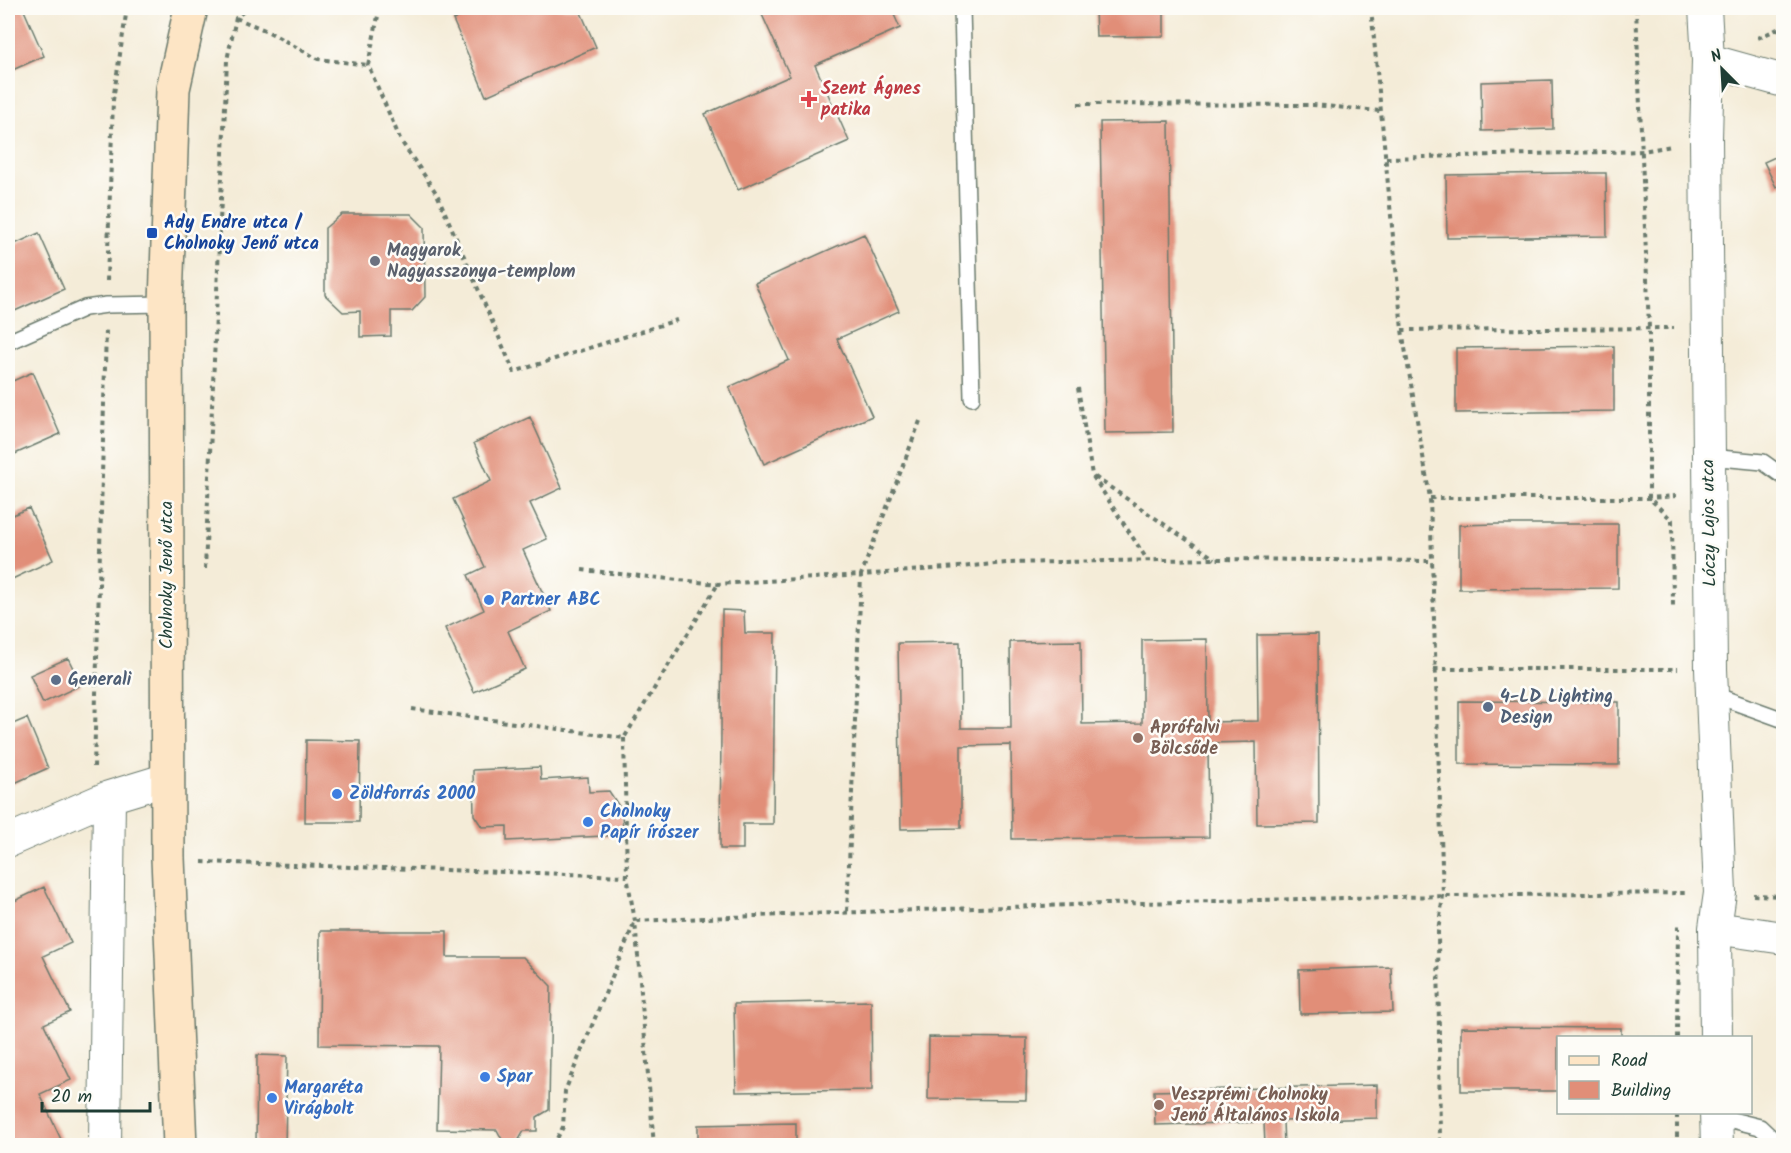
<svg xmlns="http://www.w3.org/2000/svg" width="1791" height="1153" viewBox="0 0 1791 1153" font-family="Kalam,sans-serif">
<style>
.building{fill:#e18e78}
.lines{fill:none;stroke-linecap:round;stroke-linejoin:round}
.lane-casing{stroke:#6a7a6d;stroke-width:18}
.street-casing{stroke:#6a7a6d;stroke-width:34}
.secondary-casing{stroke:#6a7a6d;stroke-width:36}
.path{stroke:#6a7a6d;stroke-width:4;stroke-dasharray:4.5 4.5;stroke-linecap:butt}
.lane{stroke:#fff;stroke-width:15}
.street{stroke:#fff;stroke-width:32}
.secondary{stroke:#fde5c5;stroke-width:33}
.health-dot{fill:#e0444e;stroke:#fdfcf7;stroke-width:2}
.transit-dot{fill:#1a4fb4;stroke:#fdfcf7;stroke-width:2}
.worship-dot{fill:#6b7280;stroke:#fdfcf7;stroke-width:2}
.shop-dot{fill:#3f7fe0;stroke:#fdfcf7;stroke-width:2}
.service-dot{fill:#5c6f8a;stroke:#fdfcf7;stroke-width:2}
.education-dot{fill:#8d6e63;stroke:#fdfcf7;stroke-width:2}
.labels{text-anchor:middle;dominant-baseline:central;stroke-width:5;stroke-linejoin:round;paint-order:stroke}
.health-label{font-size:18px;font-weight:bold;fill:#be3a42;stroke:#fdfcf7;text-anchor:start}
.transit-label{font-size:18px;font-weight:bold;fill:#164399;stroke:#fdfcf7;text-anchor:start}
.worship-label{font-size:18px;font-weight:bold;fill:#5b616d;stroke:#fdfcf7;text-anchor:start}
.street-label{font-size:18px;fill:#1f3d34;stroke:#fdfcf7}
.shop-label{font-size:18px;font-weight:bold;fill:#366cbe;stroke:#fdfcf7;text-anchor:start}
.service-label{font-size:18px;font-weight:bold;fill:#4e5e75;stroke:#fdfcf7;text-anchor:start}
.education-label{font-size:18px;font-weight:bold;fill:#785e54;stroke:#fdfcf7;text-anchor:start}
</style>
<rect width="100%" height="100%" fill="#fdfcf7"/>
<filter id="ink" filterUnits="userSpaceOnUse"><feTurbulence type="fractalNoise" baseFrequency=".0167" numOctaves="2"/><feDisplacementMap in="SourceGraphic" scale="12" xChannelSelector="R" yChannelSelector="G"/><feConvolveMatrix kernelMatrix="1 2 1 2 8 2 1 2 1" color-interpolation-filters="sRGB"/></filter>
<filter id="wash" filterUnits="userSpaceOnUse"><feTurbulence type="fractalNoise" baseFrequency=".008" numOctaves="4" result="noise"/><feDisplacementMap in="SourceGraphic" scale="24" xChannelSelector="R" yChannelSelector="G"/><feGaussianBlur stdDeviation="1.35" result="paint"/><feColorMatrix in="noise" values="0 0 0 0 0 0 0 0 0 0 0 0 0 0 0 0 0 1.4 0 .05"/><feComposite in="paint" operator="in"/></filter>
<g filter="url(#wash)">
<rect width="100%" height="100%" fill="#f4ecd8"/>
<g id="blocks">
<path class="building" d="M8 8H23L44 56 8 72Z
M480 8H579L596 47 486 96 453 20Z
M759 8H891L900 28 815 65 849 141 738 190 705 114 790 76Z
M1095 8H1164V36L1096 37Z
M1552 80 1553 129 1482 131 1481 82Z
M1169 121 1173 432 1105 433 1100 122Z
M1784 153V184L1776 187 1764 162Z
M1566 173H1606L1607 236 1447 238 1446 175Z
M342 214H411L424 227 425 297 412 311H391V336L360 337V311L343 312 325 295V228Z
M39 233 64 289 8 314V247Z
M864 234 899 311 837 339 872 416 764 464 729 387 789 360 755 283Z
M1614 346V411L1456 413V348Z
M33 372 60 434 8 457V383Z
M530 417 562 488 530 503 547 539 523 550 551 611 508 631 525 669 474 692 445 628 484 610 468 575 485 567 453 499 491 481 474 443Z
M29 508 53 560 8 581V517Z
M1498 524H1618V588L1459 589V525Z
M722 610 744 611 745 633H775L773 824H743V849H720Z
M1318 634 1319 823 1257 824 1256 742 1208 743 1209 837 1012 839 1011 745 961 746V828L901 829 898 643 960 642 961 728H1011L1010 642 1081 641 1082 724 1142 723V640L1207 639 1208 722 1258 721 1257 635Z
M68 658 81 685 43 703 30 675Z
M1459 701 1619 702V765L1459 764Z
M27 718 48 768 8 786V726Z
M306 740 360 741 359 822H305Z
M540 767 541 780 588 777 589 792 609 791 622 811 623 835 507 841V826L482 827 474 815 473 770Z
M44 887 71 943 43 956 70 1012 44 1024 71 1080 40 1094 64 1146H8V904Z
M320 931H447V957H523L551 986 549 1110 537 1117V1131H524L517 1143H504L497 1130 437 1129 439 1046 319 1045Z
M1391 967 1393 1012 1300 1014 1299 970Z
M871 1001 872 1090 736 1092 734 1004Z
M1461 1027 1621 1028V1038H1558V1091H1461Z
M929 1037 1027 1038 1026 1100 928 1099Z
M257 1055 287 1056 285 1146H256Z
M1377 1085V1118L1283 1121 1284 1146H1265L1264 1122 1155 1125 1154 1091Z
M796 1123V1146H698V1125Z"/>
</g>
</g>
<g filter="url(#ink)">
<use href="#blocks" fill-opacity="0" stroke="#6a7a6d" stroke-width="1.5"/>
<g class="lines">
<defs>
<path id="lane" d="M962 8 972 398
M8 342 85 308 107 305 166 304
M1709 457 1763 462 1784 477
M1712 694 1784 720
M1716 1116 1760 1127 1780 1146"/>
<path id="street" d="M1705 8 1708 60 1706 139 1711 669 1720 893 1715 928 1716 1038
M1708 60 1784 81
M8 841 109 797 168 779
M1715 928 1784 938
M1716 1112 1717 1146
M105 1146 109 797"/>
<path id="secondary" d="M180 1146 168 858 166 304 173 89 191 8"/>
</defs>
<use href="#lane" class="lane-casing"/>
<use href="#street" class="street-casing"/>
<use href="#secondary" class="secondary-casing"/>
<path class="path" d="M376 8 378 16 368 65 401 141 437 194 514 372 677 320
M1371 8 1402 330 1430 498 1443 896 1438 931 1440 1146
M1636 8 1649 328V498L1672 520 1673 608
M236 18 267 31 318 59 368 65
M1758 38 1784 26
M1078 104 1313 105 1380 111
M1386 158 1643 151 1672 146
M107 281 113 100 127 8
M1402 330 1674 328
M1078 388 1092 475 1148 561
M920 421 861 575 1007 563 1215 559 1432 561
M1095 477 1215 559
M1430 498H1649L1676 496
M205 569 227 60 236 18 247 8
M582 570 718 584 861 575 847 912
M1434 669H1678
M412 709 624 738 718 584
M624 738 627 876 635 921 654 1146
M94 767 106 330
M202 862 627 876
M1753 895 1784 896
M1677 1038 1678 924
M553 1146 563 1127 565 1091 635 921C985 906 1335 896 1686 893
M1677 1146V1112"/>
<use href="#lane" class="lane"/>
<use href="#street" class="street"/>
<use href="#secondary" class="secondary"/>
</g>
</g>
<path class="health-dot" d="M806 90h6v6h6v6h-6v6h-6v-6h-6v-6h6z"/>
<rect class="transit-dot" x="146" y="227" width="12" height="12" rx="3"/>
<circle class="worship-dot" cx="375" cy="261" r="6"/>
<g class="shop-dot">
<circle cx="489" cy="600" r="6"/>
<circle cx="337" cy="794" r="6"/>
<circle cx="588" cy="822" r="6"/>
<circle cx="485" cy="1077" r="6"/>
<circle cx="272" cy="1098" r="6"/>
</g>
<g class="service-dot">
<circle cx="56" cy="680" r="6"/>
<circle cx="1488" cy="707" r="6"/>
</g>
<g class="education-dot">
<circle cx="1138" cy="738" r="6"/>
<circle cx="1159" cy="1105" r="6"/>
</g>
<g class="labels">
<g class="health-label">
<text x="821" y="89">Szent Ágnes<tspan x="821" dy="21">patika</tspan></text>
</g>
<g class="transit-label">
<text x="164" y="223">Ady Endre utca /<tspan x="164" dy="21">Cholnoky Jenő utca</tspan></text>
</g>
<g class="worship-label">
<text x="387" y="251">Magyarok<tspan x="387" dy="21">Nagyasszonya-templom</tspan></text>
</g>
<g class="street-label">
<text transform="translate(1710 523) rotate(-91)">Lóczy Lajos utca</text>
<text transform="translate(167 575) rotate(-90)">Cholnoky Jenő utca</text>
</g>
<g class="shop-label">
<text x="501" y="600">Partner ABC</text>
<text x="349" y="794">Zöldforrás 2000</text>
<text x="600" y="812">Cholnoky<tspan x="600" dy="21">Papír írószer</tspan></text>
<text x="497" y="1077">Spar</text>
<text x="284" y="1088">Margaréta<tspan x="284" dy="21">Virágbolt</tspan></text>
</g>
<g class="service-label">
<text x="68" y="680">Generali</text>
<text x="1500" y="697">4-LD Lighting<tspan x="1500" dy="21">Design</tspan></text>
</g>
<g class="education-label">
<text x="1150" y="728">Aprófalvi<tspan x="1150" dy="21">Bölcsőde</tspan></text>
<text x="1171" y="1095">Veszprémi Cholnoky<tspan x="1171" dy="21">Jenő Általános Iskola</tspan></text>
</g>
</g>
<rect width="1791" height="1153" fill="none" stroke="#fdfcf7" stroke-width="30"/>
<rect x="1557" y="1036" width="195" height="78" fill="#fdfcf7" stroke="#a4b0a9" stroke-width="1.5"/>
<rect x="1569" y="1056" width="30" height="9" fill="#fde5c5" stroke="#a4b0a9" stroke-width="1.5"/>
<text x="1611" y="1066" font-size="18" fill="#1f3d34">Road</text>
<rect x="1569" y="1081" width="30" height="18" fill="#e18e78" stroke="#a4b0a9" stroke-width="1.5"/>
<text x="1611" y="1096" font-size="18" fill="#1f3d34">Building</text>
<g transform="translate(1722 69) rotate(336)" stroke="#fdfcf7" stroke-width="4.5" paint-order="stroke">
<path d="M0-4.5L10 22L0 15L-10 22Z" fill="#1f3d34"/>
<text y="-9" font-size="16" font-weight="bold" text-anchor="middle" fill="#1f3d34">N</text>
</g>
<path d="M42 1102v9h108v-9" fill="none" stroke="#1f3d34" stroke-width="3"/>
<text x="51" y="1102" font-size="18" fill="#1f3d34" stroke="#fdfcf7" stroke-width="4.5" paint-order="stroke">20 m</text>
</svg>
